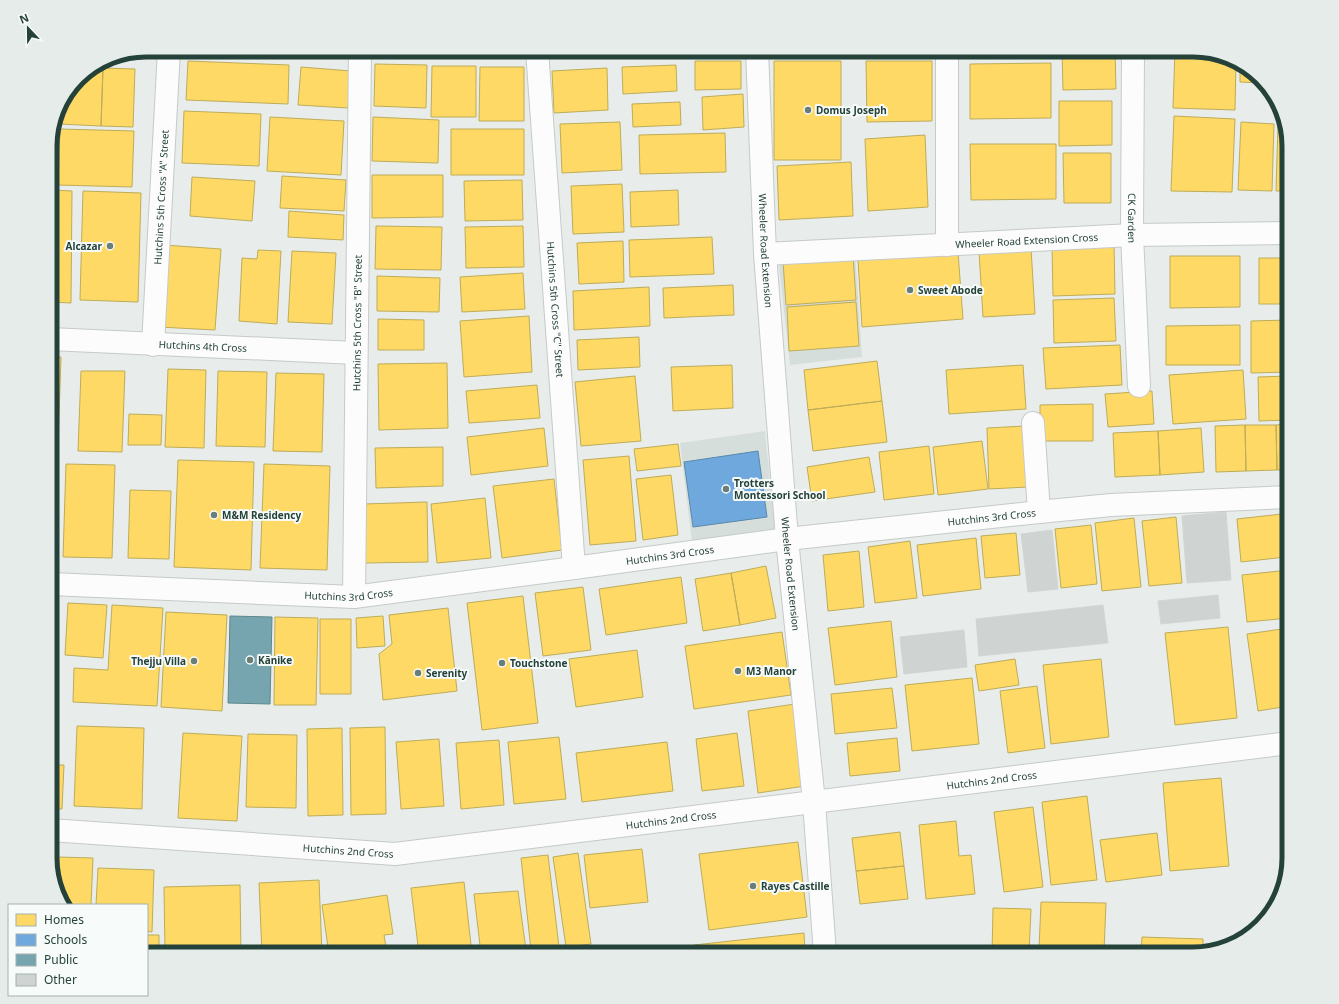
<svg xmlns="http://www.w3.org/2000/svg" width="1339" height="1004" viewBox="0 0 1339 1004" font-family="'Noto Sans',sans-serif">
<style>
.built{fill:#d6dedb}
.homes{fill:#ffd966;stroke:#bdac59}
.schools{fill:#6fa8dc;stroke:#5889ab}
.public{fill:#76a5af;stroke:#5d878c}
.building{fill:#cfd4d2;stroke:#d1d6d4}
.lines{fill:none;stroke-linecap:round;stroke-linejoin:round}
.minor-casing{stroke:#c5cac8;stroke-width:24}
.minor{stroke:#fcfcfc;stroke-width:22}
.poi-dot{fill:#697e78;stroke:#f7fbf9;stroke-width:1.5}
.labels{text-anchor:middle;dominant-baseline:central;stroke-width:4;stroke-linejoin:round;paint-order:stroke}
.poi-label{font-size:10px;font-weight:bold;fill:#24423a;stroke:#f7fbf9;text-anchor:start}
.street-label{font-size:10px;fill:#24423a;stroke:#f7fbf9}
.rim{fill:none;stroke:#24423a;stroke-width:5}
</style>
<rect width="100%" height="100%" fill="#e8edeb"/>
<path class="built" d="M855 252 862 357 790 365 778 257Z
M765 431 775 529 692 542 680 443Z
M50 452H53L50 546Z"/>
<path class="homes" d="M782 50H829V53L782 54Z
M1062 50H1115L1116 89 1063 90Z
M1175 50H1193L1224 55 1236 62 1235 110 1173 108Z
M188 61 289 65 288 104 186 100Z
M695 61H741V89L695 90Z
M774 61H841V160H774Z
M866 61H932V121L867 122Z
M1051 63V118L970 119V64Z
M375 64 427 65 426 108 374 106Z
M1240 64 1252 70 1262 83 1240 82Z
M676 65 677 91 623 94 622 67Z
M432 66H476V117H431Z
M301 67 351 71 348 108 298 105Z
M480 67H524V121H479Z
M92 68H103L101 126 59 124 60 103 83 74Z
M103 68 135 69 133 127 101 126Z
M607 68 608 110 554 113 552 71Z
M743 94 744 127 703 130 702 97Z
M1059 101H1112V145L1059 146Z
M680 102 681 125 633 127 632 104Z
M184 111 261 114 259 166 182 163Z
M1174 116 1235 119 1232 192 1171 191Z
M270 117 344 121 341 175 267 171Z
M373 117 439 120 438 163 372 161Z
M620 122 622 170 562 173 560 124Z
M1241 122 1274 124 1272 191 1238 190Z
M1278 123H1284L1289 146V191H1276Z
M60 129 134 131 132 187 58 185Z
M451 129H524V175H451Z
M725 133 726 172 640 174 639 135Z
M925 135 928 207 868 211 865 139Z
M970 144H1056V199L971 200Z
M1063 153H1111V203H1064Z
M851 162 853 216 779 220 777 166Z
M372 175H443V217L372 218Z
M282 176 346 180 344 211 280 208Z
M192 177 255 181 252 221 190 216Z
M522 180 523 220 465 221 464 181Z
M622 184 624 232 573 234 571 186Z
M50 190 72 191 71 303 50 302Z
M678 190 679 225 631 227 630 192Z
M83 191 141 193 138 302 80 300Z
M289 211 344 215 343 240 288 237Z
M376 226 442 227 441 270 375 269Z
M523 226 524 267 466 268 465 227Z
M712 237 714 274 630 277 629 240Z
M623 241 624 282 579 284 577 243Z
M1114 244 1115 294 1053 296 1052 245Z
M164 245 221 249 215 330 159 327Z
M1031 248 1035 314 983 317 979 251Z
M258 250 281 251 277 324 239 321 242 258 257 259Z
M292 251 336 253 332 324 288 322Z
M958 252 963 319 862 327 858 260Z
M853 256 856 300 786 305 783 261Z
M1170 256H1240V307L1170 308Z
M1259 258H1289V304H1259Z
M523 273 525 309 462 312 460 277Z
M377 276 440 278 439 312 377 311Z
M733 285 734 315 664 318 663 288Z
M649 287 650 326 574 330 573 291Z
M1114 298 1116 341 1054 343 1053 300Z
M856 302 859 346 789 351 787 307Z
M529 316 532 372 464 377 460 321Z
M378 319 424 320V350H378Z
M1289 320V372L1251 373V321Z
M1240 325V365H1166V326Z
M639 337 640 367 578 370 577 340Z
M1120 345 1122 385 1046 389 1043 348Z
M50 357H61L58 446H50Z
M877 361 882 401 808 410 804 370Z
M447 363 448 428 379 430 378 364Z
M732 365 733 408 673 411 671 367Z
M1023 365 1026 409 949 414 946 370Z
M168 369 206 370 204 448 165 447Z
M1243 370 1246 419 1173 424 1169 375Z
M81 371H125L122 452 78 451Z
M218 371 267 372 265 447 216 446Z
M276 373 324 374 322 452 273 451Z
M635 376 641 441 581 446 575 382Z
M1289 376V420L1259 421 1258 377Z
M537 385 540 418 469 423 466 391Z
M1152 391 1154 424 1108 427 1105 394Z
M882 401 887 442 813 451 808 410Z
M1093 404V441H1040V405Z
M129 414 162 415 161 445H128Z
M1289 424V470H1277L1276 425Z
M1245 425H1276L1277 470 1246 471Z
M1245 425 1246 471 1216 472 1215 426Z
M1025 426 1028 487 989 489 987 428Z
M544 428 548 466 471 475 467 437Z
M1201 428 1204 472 1160 475 1158 431Z
M1158 431 1160 475 1115 477 1113 433Z
M982 441 988 489 938 495 933 447Z
M678 444 681 466 637 471 634 449Z
M929 446 934 494 884 500 879 452Z
M443 447V486L376 488 375 448Z
M629 456 636 541 590 545 583 460Z
M869 457 875 492 812 501 807 467Z
M178 460 254 462 251 570 174 567Z
M66 464 115 465 112 558 63 557Z
M264 464 330 466 327 570 260 568Z
M671 475 678 535 643 540 636 479Z
M554 479 562 550 502 558 493 486Z
M130 490 171 491 169 559 128 558Z
M485 498 491 558 437 563 431 504Z
M427 502 428 562 365 563 364 504Z
M1282 514 1286 557 1241 562 1237 519Z
M1176 517 1182 583 1149 586 1142 521Z
M1134 518 1141 587 1102 591 1095 523Z
M1091 525 1097 584 1061 588 1055 529Z
M1016 533 1020 575 985 578 981 536Z
M976 538 981 589 923 596 917 545Z
M910 541 917 598 875 603 868 547Z
M859 551 864 607 828 611 823 555Z
M766 566 776 618 740 625 731 573Z
M1289 570V618L1247 622 1242 575Z
M731 573 740 625 703 631 695 579Z
M681 577 687 623 606 635 599 589Z
M583 587 591 650 543 656 535 593Z
M523 596 538 723 482 730 467 603Z
M68 603 107 605 103 658 65 655Z
M112 605 163 608 157 706 73 702 74 668 108 670Z
M50 606H57L56 642 50 641Z
M448 608 457 691 383 700 379 654 392 644 389 615Z
M166 612 227 615 222 711 161 707Z
M383 616 385 646 357 648 356 618Z
M275 617 318 618 316 705H274Z
M320 619H351V694H320Z
M891 621 897 677 835 685 828 628Z
M1228 627 1237 718 1175 725 1165 633Z
M1289 628V706L1258 711 1247 634Z
M782 632 791 695 694 709 685 646Z
M637 650 643 697 576 707 569 659Z
M1015 659 1019 685 979 691 975 665Z
M1101 659 1109 737 1051 744 1043 665Z
M972 678 979 744 912 751 905 685Z
M1037 686 1045 748 1008 753 1000 691Z
M892 688 897 728 835 734 831 694Z
M795 704 805 786 758 793 748 711Z
M77 726 144 728 142 809 74 806Z
M385 727 386 814 351 815 350 728Z
M342 728 343 815 308 816 307 729Z
M183 733 242 736 237 821 178 818Z
M737 733 744 786 702 791 696 739Z
M248 734 297 735 296 808 246 807Z
M559 737 566 799 514 804 508 742Z
M897 738 900 771 850 776 847 743Z
M439 739 444 806 401 809 396 742Z
M499 740 504 805 461 809 456 743Z
M667 742 673 791 582 802 576 753Z
M50 765H64L62 809 50 808Z
M1221 778 1229 866 1170 871 1163 783Z
M1087 796 1097 880 1051 885 1042 802Z
M1033 807 1043 887 1004 892 994 812Z
M956 821 959 856 971 855 975 894 926 899 919 825Z
M900 832 904 866 856 871 852 838Z
M1157 833 1162 875 1106 882 1100 840Z
M798 842 807 917 709 930 699 854Z
M642 849 648 902 590 908 584 855Z
M578 853 591 944 566 947 553 857Z
M548 855 559 947 531 950 521 858Z
M58 857 93 858 91 905H64L60 901 57 888Z
M904 866 908 899 860 904 856 871Z
M98 868 154 870 152 932 147 931V905H96Z
M319 880 322 954H262L259 883Z
M464 882 472 954H419L411 888Z
M240 885 241 954H165L164 887Z
M518 891 526 950 495 954H481L474 894Z
M387 895 393 934 384 935 387 953 403 951 404 954H329L322 905Z
M1041 902 1106 903 1104 951 1039 949Z
M993 908 1031 909 1029 954H992Z
M804 933 805 954H695L694 945Z
M147 935H159V954H147Z
M1142 937 1203 939V952L1193 954H1141Z"/>
<path class="schools" d="M758 451 767 517 693 527 684 462Z"/>
<path class="public" d="M230 616 272 617 270 704 228 703Z"/>
<path class="building" d="M1226 512 1231 580 1187 583 1182 516Z
M1052 530 1058 589 1028 592 1021 534Z
M1218 595 1220 618 1161 624 1158 601Z
M1103 605 1108 643 979 656 976 619Z
M964 630 967 667 904 674 900 637Z"/>
<g class="lines">
<defs>
<g id="minor">
<path id="s1" d="M537 50 574 568"/>
<path id="s2" d="M757 50 765 254 787 539 814 802 825 954"/>
<path id="s3" d="M1133 50 1132 235 1139 386"/>
<path d="M947 245V50"/>
<path id="s4" d="M765 254 1132 235 1289 233"/>
<path id="s5" d="M50 339 356 353"/>
<path id="s6" d="M153 345 169 50"/>
<path d="M1033 423 1039 512"/>
<path id="s7" d="M50 584 354 597 574 568 787 539 1039 512 1111 505 1289 497"/>
<path id="s8" d="M354 597 360 50"/>
<path id="s9" d="M50 830 395 854 1289 743"/>
</g>
</defs>
<use href="#minor" class="minor-casing"/>
<use href="#minor" class="minor"/>
</g>
<g class="poi-dot">
<circle cx="808" cy="110" r="4"/>
<circle cx="110" cy="246" r="4"/>
<circle cx="910" cy="290" r="4"/>
<circle cx="726" cy="489" r="4"/>
<circle cx="214" cy="515" r="4"/>
<circle cx="250" cy="660" r="4"/>
<circle cx="194" cy="661" r="4"/>
<circle cx="502" cy="663" r="4"/>
<circle cx="738" cy="671" r="4"/>
<circle cx="418" cy="673" r="4"/>
<circle cx="753" cy="886" r="4"/>
</g>
<g class="labels">
<g class="poi-label">
<text x="816" y="110">Domus Joseph</text>
<text x="102" y="246" text-anchor="end">Alcazar</text>
<text x="918" y="290">Sweet Abode</text>
<text x="734" y="483">Trotters<tspan x="734" dy="12">Montessori School</tspan></text>
<text x="222" y="515">M&amp;M Residency</text>
<text x="258" y="660">Kānike</text>
<text x="186" y="661" text-anchor="end">Thejju Villa</text>
<text x="510" y="663">Touchstone</text>
<text x="746" y="671">M3 Manor</text>
<text x="426" y="673">Serenity</text>
<text x="761" y="886">Rayes Castille</text>
</g>
<g class="street-label">
<text stroke="none"><textPath href="#s6" startOffset="148">Hutchins 5th Cross "A" Street</textPath></text>
<text stroke="none"><textPath href="#s3" startOffset="168">CK Garden</textPath></text>
<text stroke="none"><textPath href="#s4" startOffset="262">Wheeler Road Extension Cross</textPath></text>
<text stroke="none"><textPath href="#s2" startOffset="201">Wheeler Road Extension</textPath></text>
<text stroke="none"><textPath href="#s1" startOffset="260">Hutchins 5th Cross "C" Street</textPath></text>
<text stroke="none"><textPath href="#s8" startOffset="274">Hutchins 5th Cross "B" Street</textPath></text>
<text stroke="none"><textPath href="#s5" startOffset="153">Hutchins 4th Cross</textPath></text>
<text stroke="none"><textPath href="#s7" startOffset="947">Hutchins 3rd Cross</textPath></text>
<text stroke="none"><textPath href="#s7" startOffset="623">Hutchins 3rd Cross</textPath></text>
<text stroke="none"><textPath href="#s2" startOffset="525">Wheeler Road Extension</textPath></text>
<text stroke="none"><textPath href="#s7" startOffset="299">Hutchins 3rd Cross</textPath></text>
<text stroke="none"><textPath href="#s9" startOffset="947">Hutchins 2nd Cross</textPath></text>
<text stroke="none"><textPath href="#s9" startOffset="624">Hutchins 2nd Cross</textPath></text>
<text stroke="none"><textPath href="#s9" startOffset="299">Hutchins 2nd Cross</textPath></text>
</g>
</g>
<path d="M0 0H1339V1004H0ZM146 57H1193A89 89 0 0 1 1282 146V858A89 89 0 0 1 1193 947H146A89 89 0 0 1 57 858V146A89 89 0 0 1 146 57Z" fill="#e6ecea" fill-rule="evenodd"/>
<path class="rim" d="M146 57H1193A89 89 0 0 1 1282 146V858A89 89 0 0 1 1193 947H146A89 89 0 0 1 57 858V146A89 89 0 0 1 146 57Z"/>
<rect x="8" y="904" width="140" height="92" fill="#f7fbf9" stroke="#a3b1ad"/>
<rect x="16" y="914" width="20" height="12" fill="#ffd966" stroke="#a3b1ad"/>
<text x="44" y="924" font-size="12" fill="#24423a">Homes</text>
<rect x="16" y="934" width="20" height="12" fill="#6fa8dc" stroke="#a3b1ad"/>
<text x="44" y="944" font-size="12" fill="#24423a">Schools</text>
<rect x="16" y="954" width="20" height="12" fill="#76a5af" stroke="#a3b1ad"/>
<text x="44" y="964" font-size="12" fill="#24423a">Public</text>
<rect x="16" y="974" width="20" height="12" fill="#cfd4d2" stroke="#a3b1ad"/>
<text x="44" y="984" font-size="12" fill="#24423a">Other</text>
<g transform="translate(28 28) rotate(338)" stroke="#f7fbf9" stroke-width="3" paint-order="stroke">
<path d="M0-3L7 15L0 10L-7 15Z" fill="#24423a"/>
<text y="-6" font-size="11" font-weight="bold" text-anchor="middle" fill="#24423a">N</text>
</g>
</svg>
